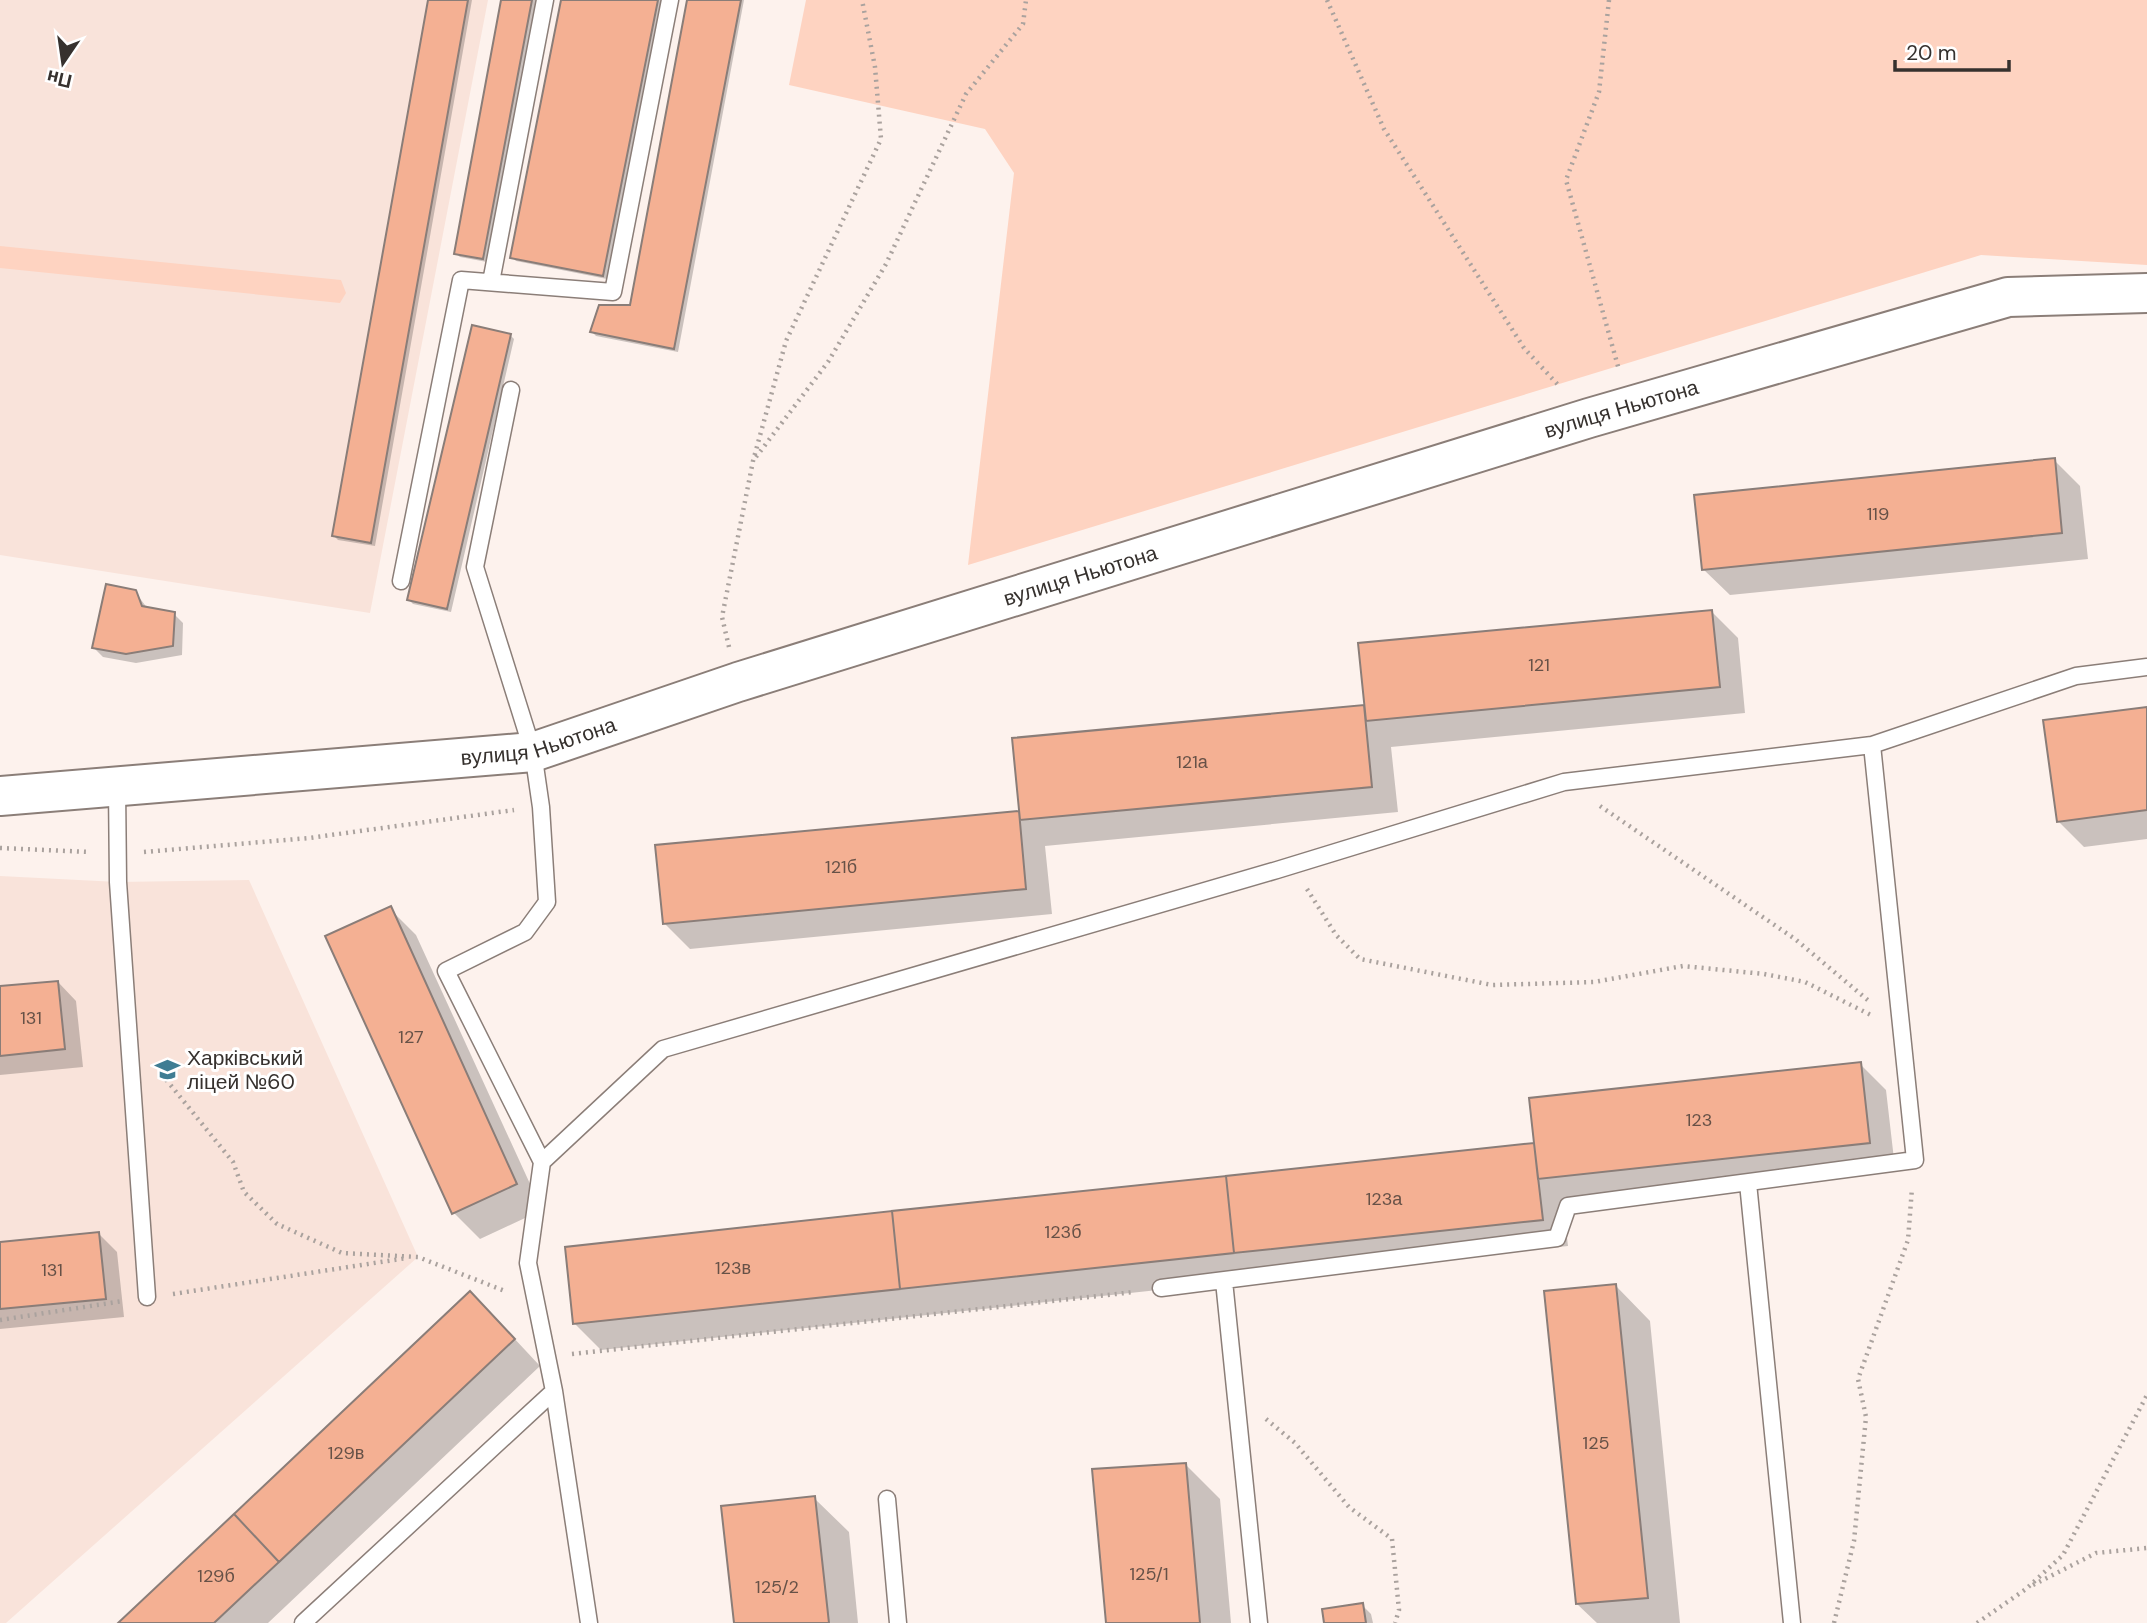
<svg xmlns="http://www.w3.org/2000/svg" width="2147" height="1623" viewBox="0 0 2147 1623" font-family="'DM Sans',sans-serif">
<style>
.built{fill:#f9e3da}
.green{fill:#fed3c1}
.shadow{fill:#0003}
.building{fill:#f4b093;stroke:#8a7d78;stroke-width:2}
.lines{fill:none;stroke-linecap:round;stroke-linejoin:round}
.lane-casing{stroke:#8b7e78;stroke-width:19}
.secondary-casing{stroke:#8b7e78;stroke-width:42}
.path{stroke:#aaa29e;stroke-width:4.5;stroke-dasharray:2 5;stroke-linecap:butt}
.lane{stroke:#fff;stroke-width:16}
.secondary{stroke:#fff;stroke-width:38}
.labels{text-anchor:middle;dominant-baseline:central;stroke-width:6;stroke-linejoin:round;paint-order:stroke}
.number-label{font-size:18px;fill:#665147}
.street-label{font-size:21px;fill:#36312e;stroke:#fff}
.poi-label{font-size:21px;fill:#36312e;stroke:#fff;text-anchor:start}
</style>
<rect width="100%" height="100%" fill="#fdf2ed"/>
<path class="built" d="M0 0H488L370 613 0 555Z
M0 876 118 882 249 880 418 1257 6 1623H0Z"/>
<path class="green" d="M806 0H2147V265L1981 255 968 565 1014 173 985 129 789 85Z
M0 246 341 280 346 293 340 303 0 268Z"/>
<path class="shadow" d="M430 0H472L375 546 338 540 334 536Z
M503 0H536L487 262 460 257 455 253Z
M563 0H663L607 279 516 261 512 257Z
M689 0H744L678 352 596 336 592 332 631 307Z
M510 335 514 339 451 612 413 604 409 600Z
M2054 460 2080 486 2088 559 1730 595 1703 569Z
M135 592 148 609 174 614 183 623 182 655 136 663 103 657 94 648Z
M1712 612 1738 638 1745 713 1391 747 1398 812 1045 846 1052 914 690 949 664 923 657 847 1021 813 1014 740 1366 707Z
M2147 708V839L2084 847 2058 821Z
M390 909 416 935 542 1210 480 1239 454 1213Z
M58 982 76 1001 83 1067 0 1075V988Z
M1860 1064 1886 1090 1895 1168 1563 1204 1568 1246 601 1350 575 1324 1536 1144Z
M99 1234 117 1252 124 1317 0 1329V1243Z
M1616 1286 1650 1321 1680 1623H1597L1577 1604Z
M496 1319 540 1366 268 1623H120Z
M1185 1464 1220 1499 1231 1623H1107Z
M814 1498 849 1532 858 1623H735Z
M1362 1605 1371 1614 1373 1623H1326Z"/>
<path class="building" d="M428 0H468L371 543 332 536Z
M501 0H532L483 259 454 254Z
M561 0H658L603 276 510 258Z
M687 0H741L674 349 590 332 599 305H630Z
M472 325 511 334 447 609 407 600Z
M2055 458 2062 533 1702 570 1694 495Z
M106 584 136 590 142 606 175 612 173 646 126 654 92 648Z
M1712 610 1720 687 1366 721 1358 643Z
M1364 705 1372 787 1020 820 1012 738Z
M2147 707V810L2057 822 2043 720Z
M1019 811 1026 889 663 924 655 845Z
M391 906 517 1184 452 1214 325 936Z
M58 981 65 1049 0 1056V986Z
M1861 1062 1870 1143 1538 1179 1529 1098Z
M1534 1143 1543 1220 1234 1253 1226 1176Z
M1226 1176 1234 1253 900 1289 892 1211Z
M892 1211 900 1289 573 1324 565 1247Z
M99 1232 106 1299 0 1309V1242Z
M1616 1284 1648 1598 1576 1604 1544 1291Z
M470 1291 515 1339 279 1562 234 1514Z
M1186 1463 1200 1623H1106L1092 1469Z
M815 1496 829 1623H734L721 1506Z
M234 1514 279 1562 249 1590 214 1623H118Z
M1363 1603 1366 1623H1324L1322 1609Z"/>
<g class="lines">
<defs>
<path id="lane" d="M491 282 545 0
M401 581 461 280 613 292 670 0
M117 787 118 882 147 1297
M542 1162 663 1049 1277 870 1564 782 1872 745 2076 676 2147 667
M1748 1183 1792 1623
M1224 1281 1259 1623
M1161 1288 1557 1238 1568 1206 1915 1160 1872 745
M554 1391 589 1623
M887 1499 898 1623
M303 1623 554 1391 528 1263 542 1162 446 971 525 932 547 902 541 807 533 752 475 567 511 390"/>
<g id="secondary">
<path id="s1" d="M0 796 533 752 738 682 1589 418 2008 297 2147 293"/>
</g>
</defs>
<use href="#lane" class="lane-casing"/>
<use href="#secondary" class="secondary-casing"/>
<path class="path" d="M1327 0 1384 129 1524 348 1560 387
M1609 0 1599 92 1566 180 1619 370
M756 457 828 362 886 264 966 94 1023 24 1026 0
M729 647 722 617 753 461 786 341 881 139 875 67 862 0
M1600 806 1795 939 1870 1002
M0 848 90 852
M144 852 309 838 514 810
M1307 889 1336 935 1360 959 1492 985 1594 982 1683 966 1764 974 1805 982 1873 1016
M161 1067 164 1077 233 1162 244 1192 277 1224 342 1253 418 1257 505 1291
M173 1294 407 1258
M0 1320 123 1301
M572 1354 1134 1292
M1266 1419 1295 1443 1349 1507 1392 1539 1399 1610 1395 1623
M2033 1585 2096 1553 2147 1548
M1834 1623 1854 1541 1866 1417 1858 1379 1908 1240 1912 1188
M1977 1623 2026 1589 2063 1555 2147 1395"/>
<use href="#lane" class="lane"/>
<use href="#secondary" class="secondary"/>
</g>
<defs>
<symbol id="school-bare" viewBox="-9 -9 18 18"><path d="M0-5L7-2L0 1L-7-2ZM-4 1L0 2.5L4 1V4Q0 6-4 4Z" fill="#3f7d93" stroke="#fff" stroke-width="2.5" paint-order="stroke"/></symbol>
</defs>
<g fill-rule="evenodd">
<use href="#school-bare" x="150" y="1052" width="35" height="35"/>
</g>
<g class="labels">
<g class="number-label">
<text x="1878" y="514">119</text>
<text x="1539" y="665">121</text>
<text x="1192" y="762">121а</text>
<text x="841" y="867">121б</text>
<text x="31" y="1018">131</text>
<text x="411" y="1037">127</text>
<text x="1699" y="1120">123</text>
<text x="1384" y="1199">123а</text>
<text x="1063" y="1232">123б</text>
<text x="733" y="1268">123в</text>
<text x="52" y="1270">131</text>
<text x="1596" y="1443">125</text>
<text x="346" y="1453">129в</text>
<text x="1149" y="1574">125/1</text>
<text x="216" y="1576">129б</text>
<text x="777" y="1587">125/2</text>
</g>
<g class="street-label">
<text stroke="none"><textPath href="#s1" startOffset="1676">вулиця Ньютона</textPath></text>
<text stroke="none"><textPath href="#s1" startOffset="1110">вулиця Ньютона</textPath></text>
<text stroke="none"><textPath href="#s1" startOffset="542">вулиця Ньютона</textPath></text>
</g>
<g class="poi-label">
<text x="187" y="1058">Харківський<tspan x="187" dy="24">ліцей №60</tspan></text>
</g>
</g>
<g transform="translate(63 63) rotate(193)" stroke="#ffffff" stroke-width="5" paint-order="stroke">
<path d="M0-5L12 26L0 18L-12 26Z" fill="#36312e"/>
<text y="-10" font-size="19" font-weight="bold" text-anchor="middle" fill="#36312e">Пн</text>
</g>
<path d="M1895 60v10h114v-10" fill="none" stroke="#36312e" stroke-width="3.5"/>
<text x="1906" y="60" font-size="21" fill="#36312e" stroke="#ffffff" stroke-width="5" paint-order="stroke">20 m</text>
</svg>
